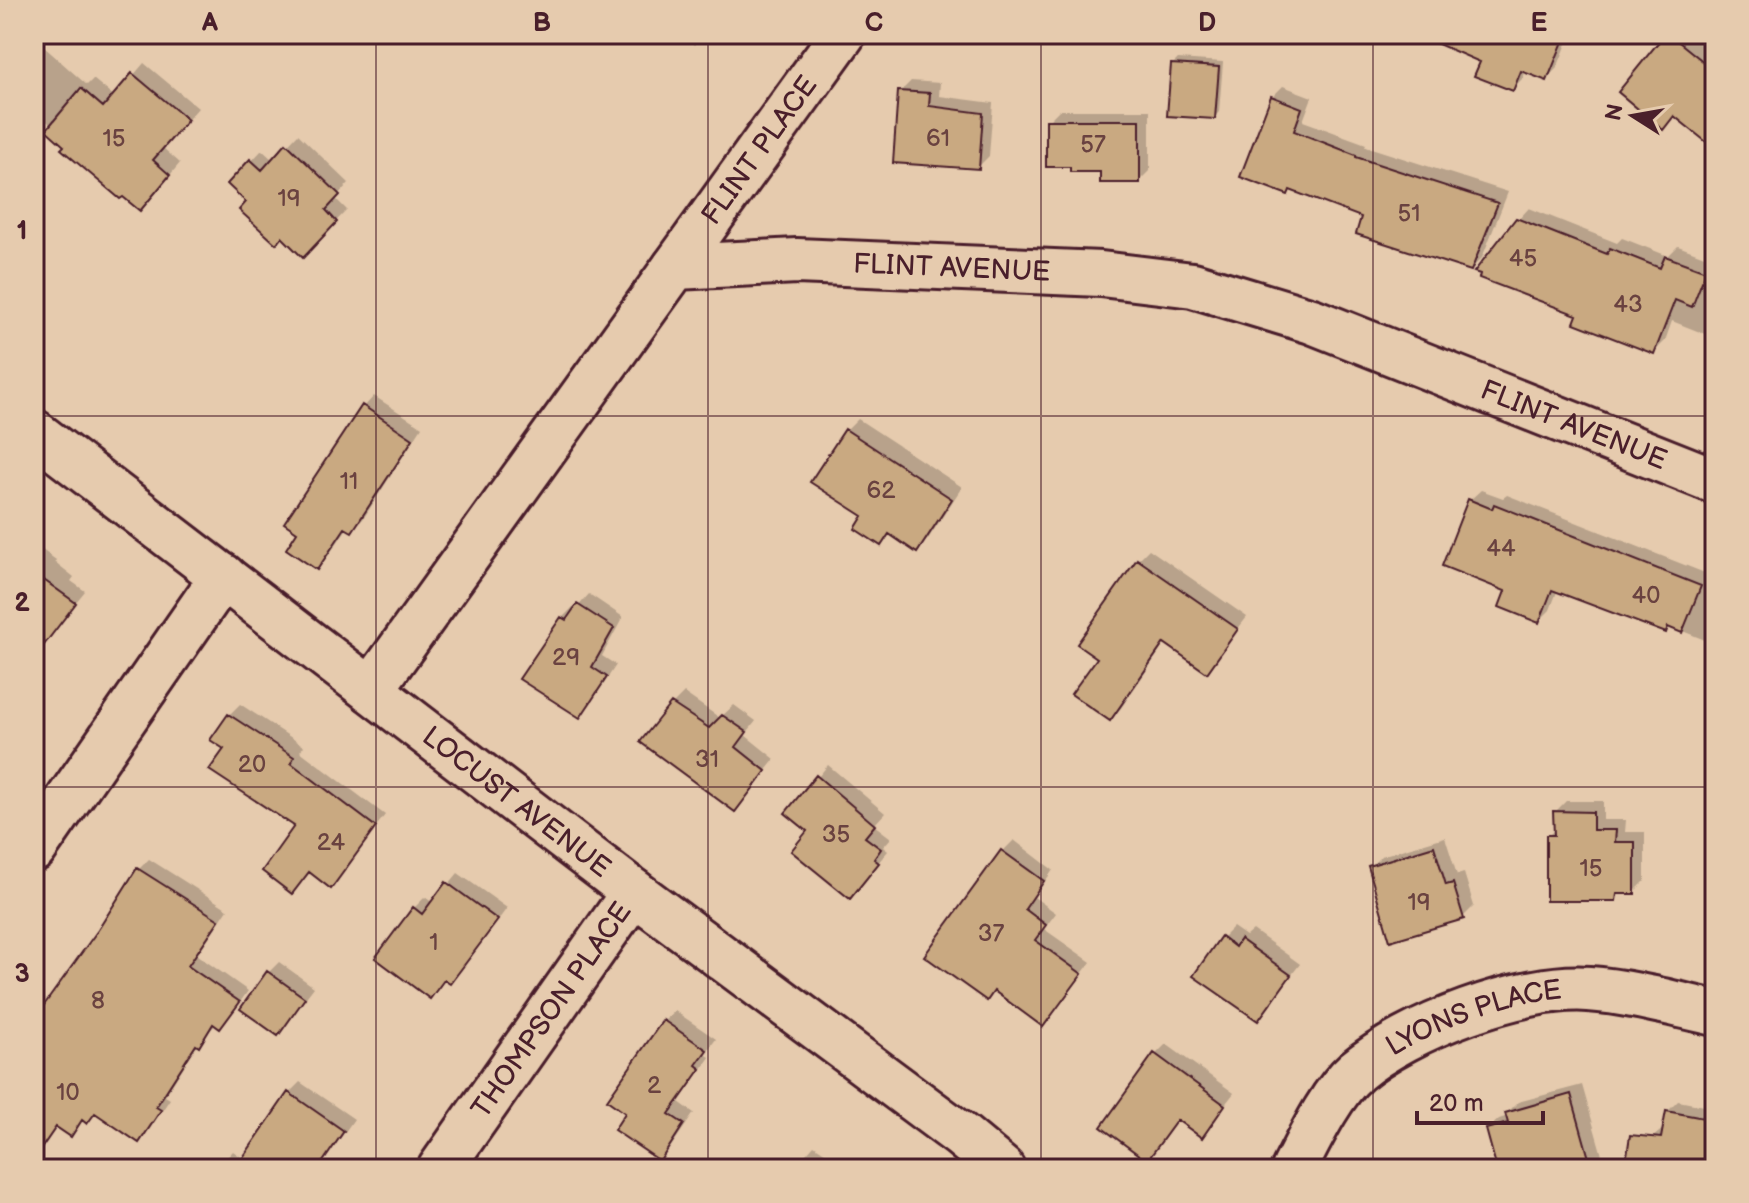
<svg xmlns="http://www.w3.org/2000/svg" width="1749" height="1203" viewBox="0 0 1749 1203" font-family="'Balsamiq Sans',sans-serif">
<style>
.shadow{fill:#0003}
.building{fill:#c9a981;stroke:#4a1f2b;stroke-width:2}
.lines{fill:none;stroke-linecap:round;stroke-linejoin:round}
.street-casing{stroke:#4a1f2b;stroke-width:50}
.street{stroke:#e6cbae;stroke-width:44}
.grid{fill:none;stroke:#4a1f2b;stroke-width:2;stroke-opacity:0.55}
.labels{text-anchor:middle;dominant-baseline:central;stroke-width:7;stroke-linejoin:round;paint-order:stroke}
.number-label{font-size:24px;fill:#6a4240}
.street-label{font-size:28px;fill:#4a1f2b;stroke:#e6cbae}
.neatline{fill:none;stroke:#4a1f2b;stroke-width:3}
.grid-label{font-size:26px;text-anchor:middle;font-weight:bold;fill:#4a1f2b}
</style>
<rect width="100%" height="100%" fill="#e6cbae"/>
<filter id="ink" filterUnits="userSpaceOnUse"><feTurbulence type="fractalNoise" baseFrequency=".0125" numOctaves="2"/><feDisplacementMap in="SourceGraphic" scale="16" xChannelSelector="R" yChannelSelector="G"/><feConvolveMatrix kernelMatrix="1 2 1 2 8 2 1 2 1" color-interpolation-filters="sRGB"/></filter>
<g filter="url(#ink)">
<path class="shadow" d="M680 34H705L694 45Z
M1453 34H1571L1557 68 1546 79 1526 71 1523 78 1512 89Z
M1667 34H1693L1715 52V147Z
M34 38 87 85 93 79 115 97 144 63 198 108 163 148 180 163 151 198 67 146 52 126 34 110Z
M1178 59 1223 62 1219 112 1214 117 1173 64Z
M911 81 940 83 939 96 993 103 989 156 978 167 900 92Z
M1283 86 1312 97 1303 121 1366 144 1365 146 1508 192 1482 258 1471 269 1364 216 1291 189 1288 193 1272 97Z
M1059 110H1150V170L1139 181 1102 170 1048 121Z
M298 134 349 183 335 198 347 210 303 255 230 184 262 150 273 160Z
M1529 208 1617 243 1622 238 1668 256 1678 246 1715 260 1709 277 1715 279V338L1672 321 1665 341 1654 352 1580 314 1518 220Z
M374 396 422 427 363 519 352 530 348 527 328 556 317 567 364 407Z
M858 419 962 487 928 539 917 550 891 533 881 544 866 516 813 481 847 430Z
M1481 490 1503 498 1507 495 1710 575 1706 586 1715 589V644L1670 626 1665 631 1558 589 1550 610 1539 621 1508 590 1470 500Z
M34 544 56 560 55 562 74 577 71 581 85 591 49 635 34 630Z
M1149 549 1247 617 1206 670 1166 642 1121 708 1110 718 1100 657 1138 560Z
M589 594 623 617 602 656 616 665 590 705 579 716 562 618 573 607 576 609Z
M684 693 720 718 734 705 756 721 745 735 775 759 735 809 673 704Z
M240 704 304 746 300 751 385 815 330 886 310 871 292 891 297 825 226 748 229 715Z
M828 765 885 813 874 825 891 838 883 847 888 851 850 896 810 831 788 813Z
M1566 801H1603V820H1626L1625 832H1645V881L1634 892H1622L1615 899 1548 836 1556 828 1555 812Z
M1445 837 1457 875 1464 873 1474 906 1463 917 1370 867 1381 856Z
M1014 840 1053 870 1034 897 1056 913 1044 929 1091 962 1043 1024 995 990 987 999 1003 851Z
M149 859 228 909 197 955 248 991 230 1016 220 1027 216 1024 198 1044 165 1096 170 1099 149 1130 139 1141 97 1112 87 1122 84 1119 71 1134 58 1126 47 1137H34V1013L39 1016 100 931 139 869Z
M458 873 507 908 461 971 450 982 446 978 430 997 378 957 414 908 425 897 433 903Z
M1233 927 1246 936 1253 930 1300 964 1257 1019 1222 938Z
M279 962 314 987 278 1034 269 972Z
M675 1011 716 1039 705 1054 710 1057 679 1102 694 1113 670 1148 659 1158 628 1112 664 1021Z
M1166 1044 1234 1093 1201 1135 1179 1119 1147 1158 1156 1054Z
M300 1082 354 1119 319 1169H216L233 1151 244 1159 289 1093Z
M1582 1085 1605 1166 1602 1169H1514L1488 1129 1499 1119 1508 1116 1507 1113 1518 1102Z
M1678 1101 1715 1108V1169H1645L1652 1138 1665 1127 1667 1112Z
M814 1145 850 1169H793Z"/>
<path class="building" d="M1415 34H1566L1547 81 1521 71 1513 91 1474 76 1480 62Z
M1665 34H1669L1715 71V149L1674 116 1663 130 1618 92Z
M1171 64 1219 67 1215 119 1167 116Z
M132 73 188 120 153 160 170 175 140 211 123 197 120 199 61 149 64 146 46 130 81 88 103 107Z
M898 91 930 93 929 106 983 113 979 169 893 163Z
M1271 96 1302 108 1294 131 1356 155V157L1498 203 1471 271 1356 234 1361 217 1290 190 1288 195 1240 177Z
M1046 120H1140V183H1100V172H1070V167H1046Z
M286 143 340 195 326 210 337 222 303 258 282 237 276 244 239 210 246 202 227 184 250 159 262 170Z
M1516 218 1607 254 1610 248 1660 268 1665 256 1706 271 1692 307 1675 300 1654 354 1574 323 1577 315 1479 278 1480 274 1474 272Z
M362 405 413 439 352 532 345 528 317 570 286 549 297 532 284 523Z
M845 429 952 499 917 553 889 534 881 546 855 529 863 516 810 482Z
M1468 499 1492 509 1494 504 1701 586 1682 633 1668 627 1666 633 1552 590 1539 623 1499 607 1505 591 1442 566Z
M1137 559 1238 629 1207 673 1164 643 1110 721 1071 694 1097 658 1077 644Z
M34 573 76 603 34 658Z
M577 604 614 628 592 667 607 677 580 718 519 679 561 617 566 620Z
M671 703 709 728 722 715 747 732 736 747 766 771 735 812 640 742Z
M228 714 294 757 291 763 376 827 331 889 309 872 292 894 262 871 294 826 209 770 224 749 210 740Z
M816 775 875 825 865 837 881 849 874 859 879 863 850 899 791 851 807 831 785 813Z
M1553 811 1593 812V830H1616L1615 842H1635V894H1617L1616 901H1546V835H1554Z
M1434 846 1446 885 1453 883 1464 919 1390 941 1368 866Z
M1001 850 1044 881 1025 909 1046 925 1035 940 1082 974 1043 1027 994 991 987 1001 924 956Z
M137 868 219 920 188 966 240 1002 220 1029 213 1024 199 1047 196 1045 156 1107 161 1110 139 1143 95 1113 87 1124 82 1120 71 1137 56 1127 34 1159V1019L98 930Z
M446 882 498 920 450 984 444 980 430 999 375 958 413 907 422 914Z
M1221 936 1235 947 1240 939 1291 975 1258 1021 1193 976Z
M267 971 305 998 278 1036 240 1009Z
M663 1020 707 1050 696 1065 701 1069 669 1114 684 1124 660 1161 614 1130 625 1113 607 1100Z
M1154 1053 1225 1105 1202 1138 1177 1120 1147 1161 1101 1127Z
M288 1092 344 1131 318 1169H235Z
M1571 1094 1592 1169H1497L1486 1129 1508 1123 1505 1113Z
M1666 1111 1715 1120V1169H1625L1630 1135 1661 1138Z"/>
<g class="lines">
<defs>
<g id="street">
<path id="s1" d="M675 267 843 34"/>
<path id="s2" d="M34 432 634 892 961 1135 1002 1169"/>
<path id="s3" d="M371 690 675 267 797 261 1101 274 1193 285 1312 321 1715 481"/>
<path d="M34 849 223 576"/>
<path id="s4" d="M440 1169 634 892"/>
<path id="s5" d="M1294 1169C1309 1140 1331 1093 1356 1071 1407 1028 1522 984 1589 989 1631 992 1674 1004 1715 1013"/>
</g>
</defs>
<use href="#street" class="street-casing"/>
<use href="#street" class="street"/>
</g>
</g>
<path class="grid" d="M376 34V1169M708 34V1169M1041 34V1169M1373 34V1169M34 416H1715M34 787H1715"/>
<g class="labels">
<g class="number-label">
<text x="114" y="138">15</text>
<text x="938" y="138">61</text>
<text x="1093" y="144">57</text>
<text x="289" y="198">19</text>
<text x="1409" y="213">51</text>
<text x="1523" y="258">45</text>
<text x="1628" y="304">43</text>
<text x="349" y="481">11</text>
<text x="881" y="490">62</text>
<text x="1501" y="548">44</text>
<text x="1646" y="595">40</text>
<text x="566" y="657">29</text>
<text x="707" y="759">31</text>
<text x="252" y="764">20</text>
<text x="836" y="834">35</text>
<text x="331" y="842">24</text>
<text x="1591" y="868">15</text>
<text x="1419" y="902">19</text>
<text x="991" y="933">37</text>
<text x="434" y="942">1</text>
<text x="98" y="1000">8</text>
<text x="654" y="1085">2</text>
<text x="68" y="1092">10</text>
</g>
<g class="street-label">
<text stroke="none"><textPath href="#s1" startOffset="144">FLINT PLACE</textPath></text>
<text stroke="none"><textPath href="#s3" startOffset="798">FLINT AVENUE</textPath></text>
<text stroke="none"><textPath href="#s3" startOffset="1446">FLINT AVENUE</textPath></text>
<text stroke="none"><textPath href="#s2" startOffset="608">LOCUST AVENUE</textPath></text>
<text stroke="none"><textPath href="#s4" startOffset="194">THOMPSON PLACE</textPath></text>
<text stroke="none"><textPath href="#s5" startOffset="248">LYONS PLACE</textPath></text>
</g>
</g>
<rect width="1749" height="1203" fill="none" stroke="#e6cbae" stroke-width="88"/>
<g transform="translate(1633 116) rotate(281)" stroke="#e6cbae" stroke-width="6" paint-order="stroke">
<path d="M0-6L14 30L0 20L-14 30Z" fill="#4a1f2b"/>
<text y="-12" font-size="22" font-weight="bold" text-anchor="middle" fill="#4a1f2b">N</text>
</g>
<path d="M1417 1111v12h126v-12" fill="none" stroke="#4a1f2b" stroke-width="4"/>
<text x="1429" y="1111" font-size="24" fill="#4a1f2b" stroke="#e6cbae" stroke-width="6" paint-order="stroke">20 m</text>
<rect x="44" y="44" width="1661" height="1115" class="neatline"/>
<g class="grid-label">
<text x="210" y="31">A</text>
<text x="542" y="31">B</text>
<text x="874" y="31">C</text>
<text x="1207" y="31">D</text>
<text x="1539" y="31">E</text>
<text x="22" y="239">1</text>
<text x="22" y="611">2</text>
<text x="22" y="982">3</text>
</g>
</svg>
